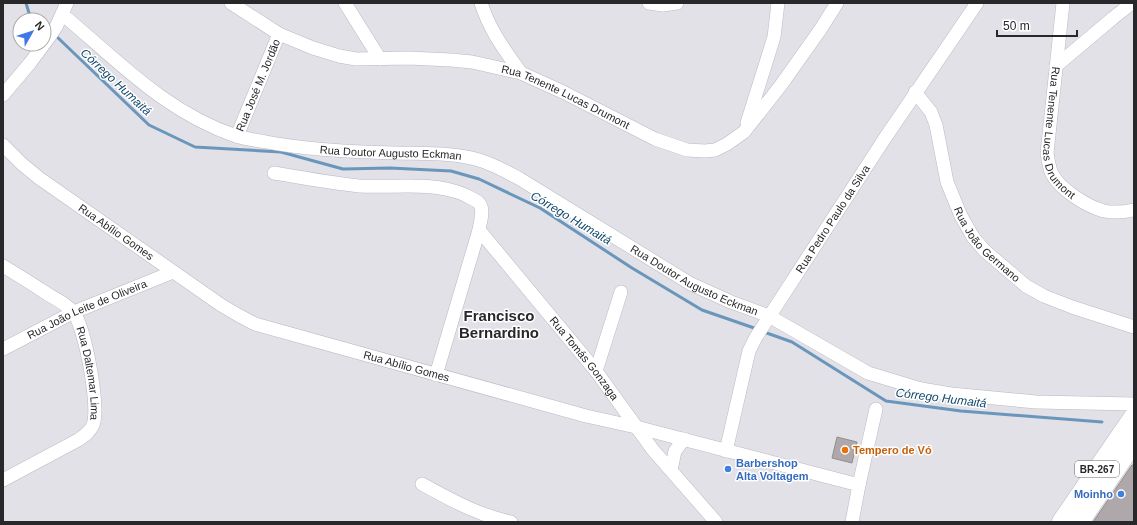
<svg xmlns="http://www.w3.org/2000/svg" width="1137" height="525" viewBox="0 0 1137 525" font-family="Arial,sans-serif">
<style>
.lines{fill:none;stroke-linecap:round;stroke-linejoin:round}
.stream{stroke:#6a96bb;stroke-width:3}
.building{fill:#afa8aa;stroke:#948d8f}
.minor-casing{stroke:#bab9c0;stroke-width:14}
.highway-casing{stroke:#bab9c0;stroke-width:21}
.minor{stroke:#fff;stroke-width:13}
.highway{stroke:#fff;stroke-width:20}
.food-dot{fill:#e8710a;stroke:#fff;stroke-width:1.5}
.shop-dot{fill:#3f7fe0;stroke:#fff;stroke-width:1.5}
.labels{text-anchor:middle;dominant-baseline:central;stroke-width:3;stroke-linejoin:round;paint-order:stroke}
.shield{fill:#fff;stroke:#68686b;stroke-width:1}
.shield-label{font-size:10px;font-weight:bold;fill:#28282b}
.street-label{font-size:11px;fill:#28282b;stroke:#fff}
.food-label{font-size:11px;font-weight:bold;fill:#c56008;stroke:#fff;text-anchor:start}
.shop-label{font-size:11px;font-weight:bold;fill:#366cbe;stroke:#fff;text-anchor:start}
.water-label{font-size:12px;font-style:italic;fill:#12476b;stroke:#fff}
.district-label{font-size:15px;font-weight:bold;fill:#28282b;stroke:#fff}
</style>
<rect width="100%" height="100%" fill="#e1e1e7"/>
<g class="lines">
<path class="stream" d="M26 3 29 13 36 20
M55 35 149 125 195 147 281 152 343 169 390 168 451 171 479 179 540 208 632 268 702 310 757 329
M764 332 792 342 886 401 961 411 1102 422"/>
</g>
<path class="building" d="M837 437 857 442 852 463 832 458Z
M1132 465H1134V522H1093Z"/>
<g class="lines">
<defs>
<g id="minor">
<path id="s1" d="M231 3 279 34 313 48 339 56 356 59 409 58 451 60 472 62 521 73 563 92 655 139 687 150 705 151 715 150 727 144 744 132 781 85 820 30 837 3"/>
<path d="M345 3 380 59"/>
<path d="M481 3C490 31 504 49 521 73"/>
<path d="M649 3 663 5 677 3"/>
<path id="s2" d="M1063 3 1047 153C1048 160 1049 167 1052 174 1061 190 1086 206 1104 211 1114 213 1124 212 1134 210"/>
<path id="s3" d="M62 14C117 60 165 112 236 136 245 139 256 140 266 142 308 150 351 152 395 153 422 154 452 152 479 160 493 164 507 172 520 179L691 284 731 302 769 316 868 373 921 389 951 394 1036 402 1134 404"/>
<path d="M1056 66 1113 18 1132 3"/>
<path id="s4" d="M915 92 931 112 936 125 947 182 961 216 973 237 984 250 1026 286 1044 296 1072 307 1134 327"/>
<path d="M3 95 30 63 50 36 56 27 67 3"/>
<path d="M747 123 774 37 778 3"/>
<path id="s5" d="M237 136 279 34"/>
<path id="s6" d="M3 145 22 164 39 178 221 305 238 315 255 324 586 416 636 427 859 485"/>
<path d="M274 173C303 178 331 183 359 186 394 188 429 181 463 194 468 197 475 199 479 203 485 210 480 222 479 230L436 375"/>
<path id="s7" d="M479 230 596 371 653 450 716 522"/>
<path id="s8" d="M3 266C18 275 34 285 49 295 58 300 68 305 74 313 85 329 100 407 93 425 90 432 84 436 78 440L3 480"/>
<path id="s9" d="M3 349 74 312 173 272"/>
<path d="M596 371 621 292"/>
<path id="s10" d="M726 451 749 351 756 337 885 138 977 3"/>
<path d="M671 470 675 451 684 439"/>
<path d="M422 484C451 500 478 515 511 522"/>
<path d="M852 522 859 485 876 409"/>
</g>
<path id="highway" d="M1062 522 1134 417
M1079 522 1134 441"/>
</defs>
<use href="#minor" class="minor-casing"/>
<use href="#highway" class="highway-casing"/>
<use href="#minor" class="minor"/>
<use href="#highway" class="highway"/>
</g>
<circle class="food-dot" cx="845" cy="450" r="4"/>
<g class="shop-dot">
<circle cx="728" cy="469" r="4"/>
<circle cx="1121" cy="494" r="4"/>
</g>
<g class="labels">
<rect class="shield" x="1075" y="461" width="44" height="16" rx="3"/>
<g class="shield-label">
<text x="1097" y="469">BR-267</text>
</g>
<g class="street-label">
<text stroke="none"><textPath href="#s5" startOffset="55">Rua José M. Jordão</textPath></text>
<text stroke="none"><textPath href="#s1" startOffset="355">Rua Tenente Lucas Drumont</textPath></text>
<text stroke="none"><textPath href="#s2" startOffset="134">Rua Tenente Lucas Drumont</textPath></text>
<text stroke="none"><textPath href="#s3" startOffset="370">Rua Doutor Augusto Eckman</textPath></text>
<text stroke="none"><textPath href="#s10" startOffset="259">Rua Pedro Paulo da Silva</textPath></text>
<text stroke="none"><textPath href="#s6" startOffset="143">Rua Abílio Gomes</textPath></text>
<text stroke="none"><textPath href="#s4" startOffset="173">Rua João Germano</textPath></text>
<text stroke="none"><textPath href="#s3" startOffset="706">Rua Doutor Augusto Eckman</textPath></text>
<text stroke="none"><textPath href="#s9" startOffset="93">Rua João Leite de Oliveira</textPath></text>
<text stroke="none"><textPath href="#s7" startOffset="166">Rua Tomás Gonzaga</textPath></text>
<text stroke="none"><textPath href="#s6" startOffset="467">Rua Abílio Gomes</textPath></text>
<text stroke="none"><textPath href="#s8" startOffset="148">Rua Daltemar Lima</textPath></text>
</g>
<g class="food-label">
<text x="853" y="450">Tempero de Vó</text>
</g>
<g class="shop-label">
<text x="736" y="463">Barbershop<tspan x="736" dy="13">Alta Voltagem</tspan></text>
<text x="1113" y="494" text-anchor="end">Moinho</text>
</g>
<g class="water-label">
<text transform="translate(116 82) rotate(43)">Córrego Humaitá</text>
<text transform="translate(571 218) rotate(31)">Córrego Humaitá</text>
<text transform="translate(941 398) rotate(7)">Córrego Humaitá</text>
</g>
<g class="district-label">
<text x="499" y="315">Francisco<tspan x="499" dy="17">Bernardino</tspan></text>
</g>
</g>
<rect width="1137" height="525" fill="none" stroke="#28282b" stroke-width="8"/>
<g transform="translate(32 32) rotate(51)"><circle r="19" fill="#ffffff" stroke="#a9a9aa"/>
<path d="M0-3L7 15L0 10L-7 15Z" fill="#4078e8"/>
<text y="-6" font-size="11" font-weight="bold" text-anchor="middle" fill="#28282b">N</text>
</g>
<path d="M997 30v6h80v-6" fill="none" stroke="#28282b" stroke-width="2"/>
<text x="1003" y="30" font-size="12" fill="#28282b" stroke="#ffffff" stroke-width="3" paint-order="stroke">50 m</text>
</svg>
